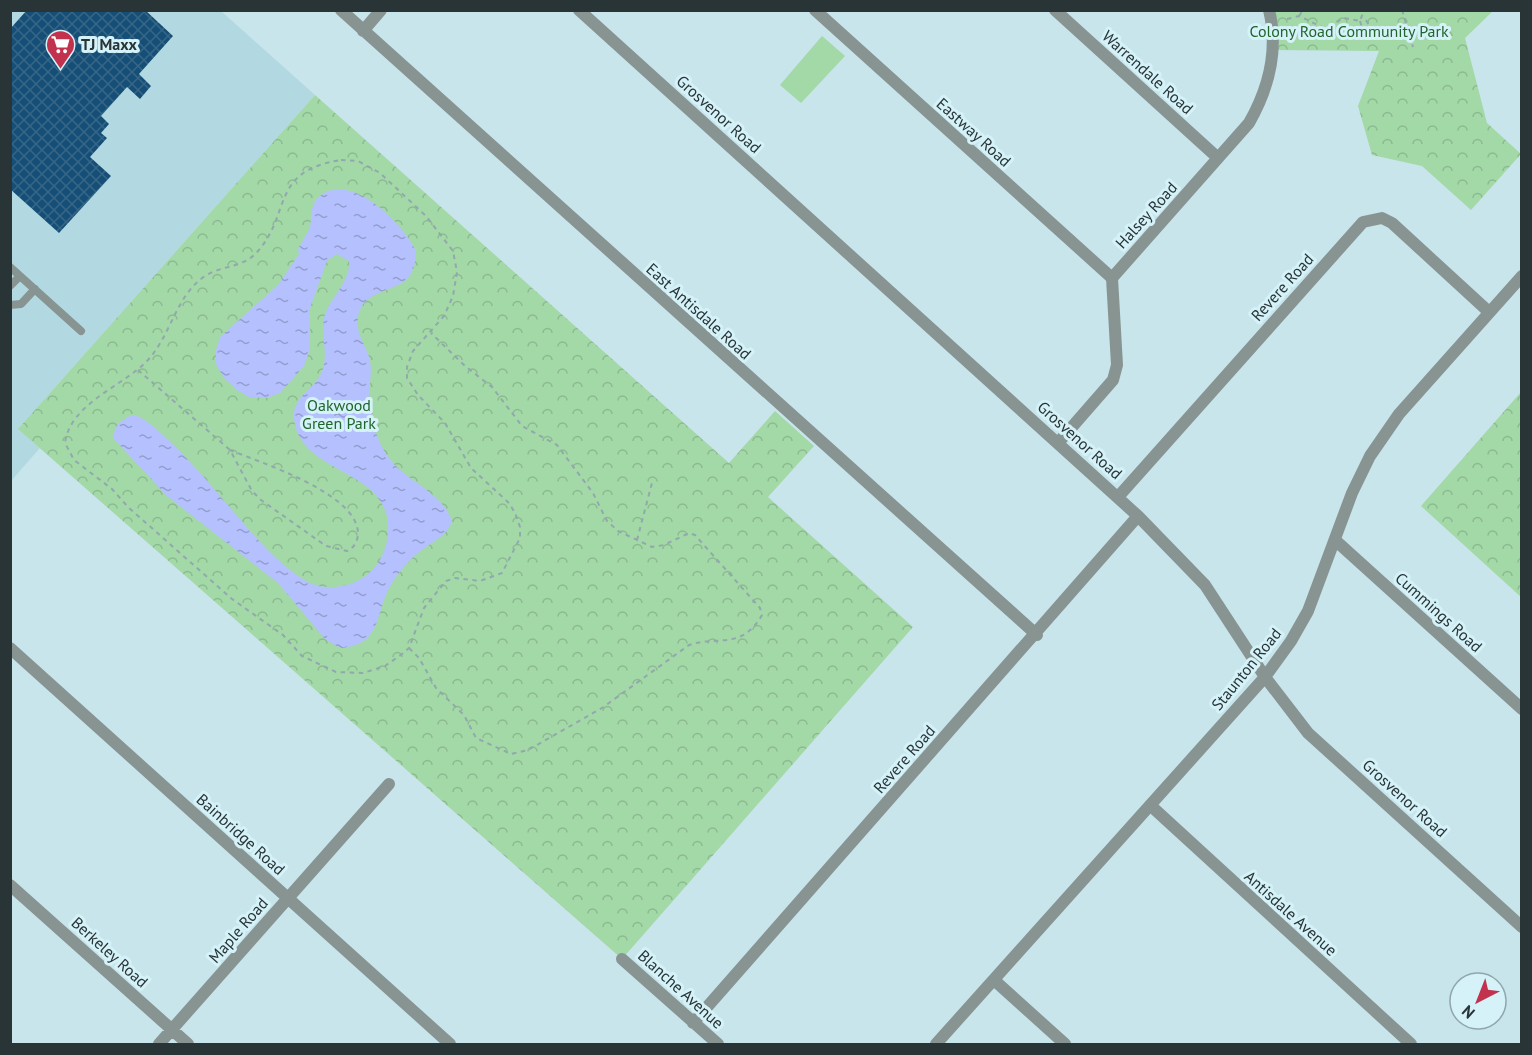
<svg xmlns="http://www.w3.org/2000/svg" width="1532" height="1055" viewBox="0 0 1532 1055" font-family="'PT Sans',sans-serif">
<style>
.built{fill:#b2d9e1}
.green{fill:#a3d8a7}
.forest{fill:url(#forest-crowns)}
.water{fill:url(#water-ripples)}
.building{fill:url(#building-cross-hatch)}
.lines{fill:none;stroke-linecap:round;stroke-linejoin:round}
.path{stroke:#91a8ad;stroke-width:2;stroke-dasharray:4.5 4.5;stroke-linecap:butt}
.service{stroke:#889491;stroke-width:8}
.minor{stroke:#889491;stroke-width:12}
.labels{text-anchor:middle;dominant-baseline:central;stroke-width:6;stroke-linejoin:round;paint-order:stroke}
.park-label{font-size:16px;fill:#20652b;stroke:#d4f2f8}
.poi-label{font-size:16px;font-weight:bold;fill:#293437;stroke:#d4f2f8;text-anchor:start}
.street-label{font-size:16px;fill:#293437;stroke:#d4f2f8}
</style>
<defs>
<pattern id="forest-crowns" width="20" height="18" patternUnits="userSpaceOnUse" patternTransform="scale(1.5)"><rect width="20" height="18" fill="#a3d8a7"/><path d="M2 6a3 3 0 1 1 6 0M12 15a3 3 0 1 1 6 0" fill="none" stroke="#8cba90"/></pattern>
<pattern id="water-ripples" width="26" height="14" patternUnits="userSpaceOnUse" patternTransform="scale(1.5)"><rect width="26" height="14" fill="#b5c0fe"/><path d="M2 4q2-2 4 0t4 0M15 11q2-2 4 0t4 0" fill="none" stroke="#939dce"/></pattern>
<pattern id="building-cross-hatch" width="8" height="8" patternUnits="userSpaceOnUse" patternTransform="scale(1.5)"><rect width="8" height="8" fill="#154f77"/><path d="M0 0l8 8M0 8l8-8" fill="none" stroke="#376686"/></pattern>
</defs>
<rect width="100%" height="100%" fill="#c7e5eb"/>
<path class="built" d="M11 11H221L315 95 19 428 40 448 11 481Z"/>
<path class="green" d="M822 36 845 56 801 103 780 85Z"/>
<path class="forest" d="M1269 11H1493L1465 38 1487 123 1521 154 1471 210 1422 166 1372 155 1358 106 1379 51 1273 50Z
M315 95 729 463 775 411 814 446 768 497 913 627 622 959 18 429Z
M1521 392V597L1421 506Z"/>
<path class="water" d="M340 189C369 191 403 225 416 251 416 261 414 272 406 280 391 293 354 291 358 327 359 339 368 349 370 361 372 372 370 382 369 393 369 416 377 444 392 462 409 482 445 495 452 522 445 538 431 542 418 553 408 561 398 573 391 585 374 612 384 645 340 648L325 639 278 583 167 496 114 439C113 426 120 421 132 415L140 417 153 426C179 449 203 475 225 502 249 529 274 562 306 581 314 586 322 587 332 587 350 587 368 578 378 563 384 554 387 544 388 533 393 466 298 477 294 417 293 400 308 392 317 380 332 361 320 339 324 318 329 298 351 282 349 261L336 254 327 261 310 308V349L304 366 280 393 266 398 249 397 237 390 224 378 216 364V350L220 337 278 285 299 254 298 249 310 228 312 209 316 199 327 191Z"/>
<path class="building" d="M27 10H145L173 36 139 74 151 86 140 99 127 87 101 116 109 124 101 133 107 138 90 157 111 176 59 233 10 189V29Z"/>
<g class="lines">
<path class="path" d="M1402 10 1413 47
M1299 16 1303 10
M1287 19 1299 16 1324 28 1344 18 1360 21 1364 10
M1360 21 1363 31 1369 33 1371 28 1364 17
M341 160 358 161 380 173 426 216 453 251 457 272 453 296 444 316 413 351 407 367V378L418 395 445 423 471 468 509 503 515 513 520 527V538L502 573 480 581 455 578 446 581 424 608 409 648 402 654 385 666 363 673 336 672 302 656 283 635 232 599 128 507 112 489 74 460 65 443C70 404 121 387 146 362 171 337 175 296 205 276 222 265 244 268 258 251 292 212 270 171 341 160Z
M138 370 230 450 252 491 261 500 326 546 347 551C354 548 358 541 358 533 357 493 261 463 230 450
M637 540 653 479
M409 648 419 658 436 688 464 715 476 738 511 754 528 750 602 708 689 645C718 635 741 651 762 615L760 608 695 535 689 533 664 545 652 547 618 531 607 521 593 493 557 445 522 426 492 387 465 366 431 333"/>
<path class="service" d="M10 267 81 331
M10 286 20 276
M10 305 21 304 35 289"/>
<path class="minor" d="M341 10 1037 635
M579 10 1138 516 1205 585 1265 677 1308 733 1522 927
M815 10 1112 278
M1055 10 1218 158
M363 31 381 10
M1058 443 1113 380 1117 365 1112 278 1249 123C1269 88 1279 51 1269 10
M1118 497 1363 222 1382 218 1392 223 1489 312
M1335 540 1522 709
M10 648 450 1044
M1150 805 1411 1044
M10 885 188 1044
M622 959 718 1044
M994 980 1065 1044
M693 1023 1138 516
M159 1044 389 784
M936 1044 1265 677 1291 641 1308 611 1352 493 1370 456 1399 414 1522 276"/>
</g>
<defs>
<symbol id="supermarket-pin" viewBox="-11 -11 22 30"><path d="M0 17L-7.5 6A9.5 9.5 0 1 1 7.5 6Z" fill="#c2324e" stroke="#d4f2f8"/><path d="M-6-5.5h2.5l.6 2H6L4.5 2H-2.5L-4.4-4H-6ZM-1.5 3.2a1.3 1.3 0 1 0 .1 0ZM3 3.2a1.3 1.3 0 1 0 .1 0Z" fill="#fff"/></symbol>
</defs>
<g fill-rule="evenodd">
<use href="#supermarket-pin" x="44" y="28" width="33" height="45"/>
</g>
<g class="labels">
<g class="park-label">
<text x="1349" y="31">Colony Road Community Park</text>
<text x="339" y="405">Oakwood<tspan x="339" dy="18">Green Park</tspan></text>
</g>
<g class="poi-label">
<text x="81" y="44">TJ Maxx</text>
</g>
<g class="street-label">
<text transform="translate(1148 72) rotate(42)">Warrendale Road</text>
<text transform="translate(719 114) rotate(42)">Grosvenor Road</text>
<text transform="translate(974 132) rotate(42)">Eastway Road</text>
<text transform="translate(1146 215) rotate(-48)">Halsey Road</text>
<text transform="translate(1282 287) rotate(-48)">Revere Road</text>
<text transform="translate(699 311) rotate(42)">East Antisdale Road</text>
<text transform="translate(1080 440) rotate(42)">Grosvenor Road</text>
<text transform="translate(1439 612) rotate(42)">Cummings Road</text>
<text transform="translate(1246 669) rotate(-51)">Staunton Road</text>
<text transform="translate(904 759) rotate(-49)">Revere Road</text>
<text transform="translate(1405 798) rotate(42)">Grosvenor Road</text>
<text transform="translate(241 834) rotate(42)">Bainbridge Road</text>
<text transform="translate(1291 913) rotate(42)">Antisdale Avenue</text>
<text transform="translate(238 930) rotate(-49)">Maple Road</text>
<text transform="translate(110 952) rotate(42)">Berkeley Road</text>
<text transform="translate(681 989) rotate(42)">Blanche Avenue</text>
</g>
</g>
<rect width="1532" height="1055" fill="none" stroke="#293437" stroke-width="24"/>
<g transform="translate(1478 1001) rotate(222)"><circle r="28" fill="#d4f2f8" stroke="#90a6ab" stroke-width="1.5"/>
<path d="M0-4.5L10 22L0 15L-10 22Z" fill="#c2324e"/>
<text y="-9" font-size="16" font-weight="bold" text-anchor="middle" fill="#293437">N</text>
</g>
</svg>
